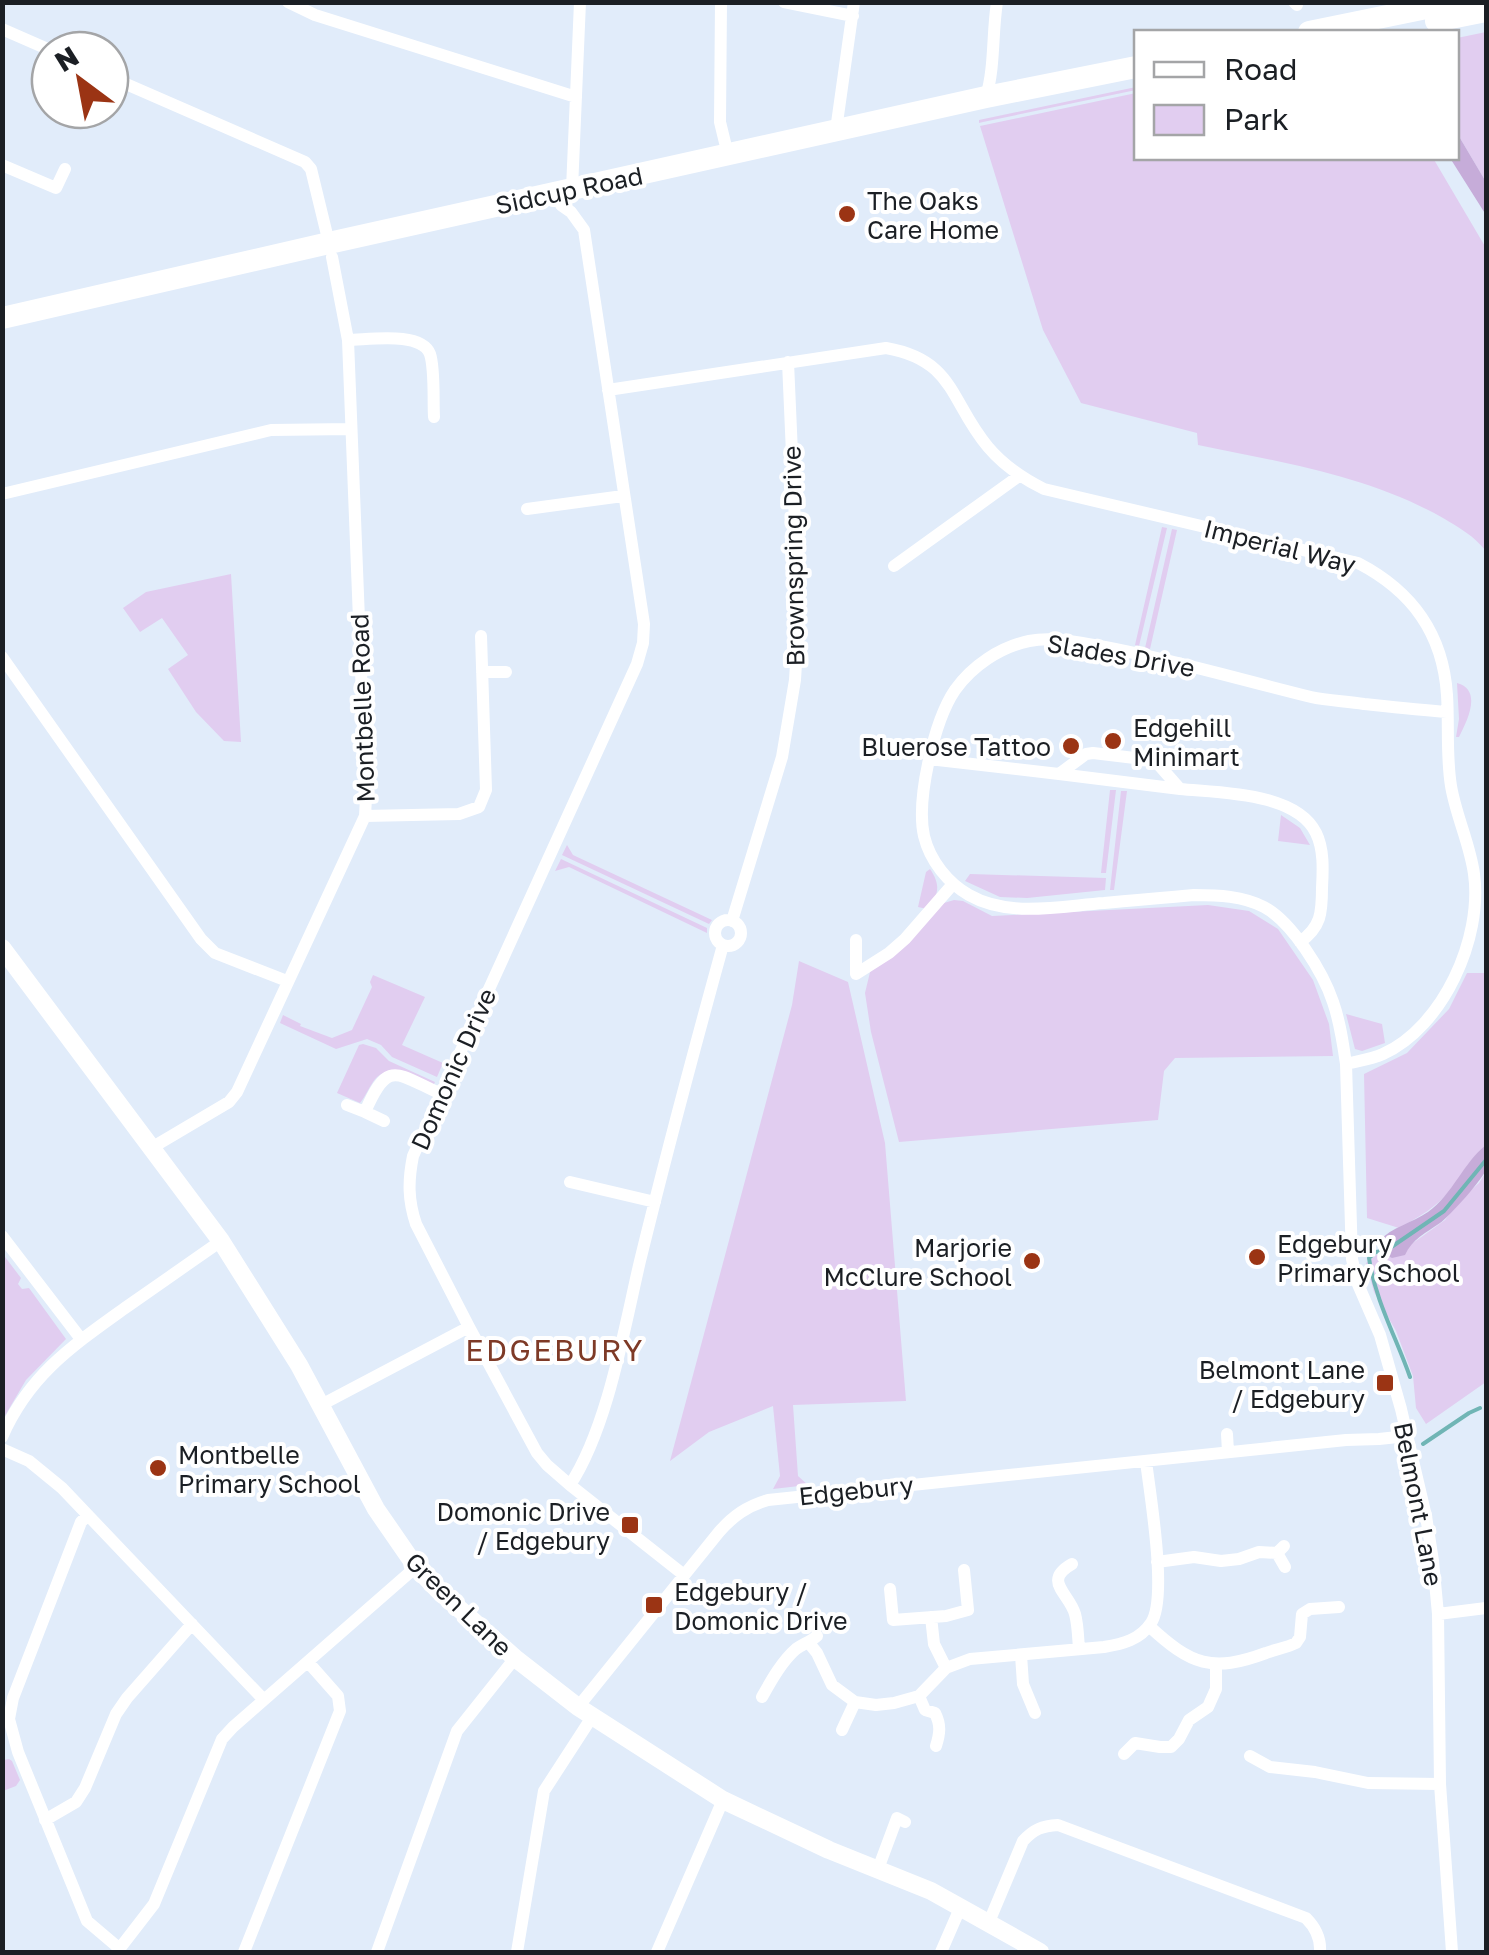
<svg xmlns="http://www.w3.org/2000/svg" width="1489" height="1955" viewBox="0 0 1489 1955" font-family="'Golos Text',sans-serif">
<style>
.green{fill:#e1cdf0}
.forest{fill:#c6acd9}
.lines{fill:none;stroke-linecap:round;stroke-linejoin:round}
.stream{stroke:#70b5b5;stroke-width:4}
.street{stroke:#fff;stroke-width:12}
.secondary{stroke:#fff;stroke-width:18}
.highway{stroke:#fff;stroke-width:22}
.poi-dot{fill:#9b3414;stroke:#fff;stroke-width:4}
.labels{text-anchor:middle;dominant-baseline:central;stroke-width:8;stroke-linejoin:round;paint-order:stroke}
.street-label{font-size:25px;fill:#1b1f24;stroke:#fff}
.poi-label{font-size:25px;fill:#1b1f24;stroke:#fff;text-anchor:start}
.quarter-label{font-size:30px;letter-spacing:2.5px;fill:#7e3a27;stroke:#fff}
</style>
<rect width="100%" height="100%" fill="#e1ecfa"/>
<path class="green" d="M1486 32V182L1457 133V38Z
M1136 87V90L983 122 979 123V120Z
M1136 93V158H1433L1486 248V551C1474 536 1460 528 1443 518 1369 476 1281 462 1198 445L1197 433 1081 403 1043 330 980 126Z
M1162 527 1167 528 1139 646 1135 645Z
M1172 529 1177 530 1150 649 1145 648Z
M231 574 241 742 224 741 196 712 168 669 188 655 162 618 140 632 123 608 146 592Z
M1457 683C1483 690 1467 721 1459 737H1456L1459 719Z
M1110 790H1116L1106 873H1101Z
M1121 791H1127L1114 890H1110Z
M1281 815 1300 828 1310 845 1278 841Z
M567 845 573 855 712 920 709 924 562 855Z
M561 859 707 928V933L569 867 555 871Z
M930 869C941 885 939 895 927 909L918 907 926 872Z
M970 874 1106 878 1105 890 1027 898 1000 897 965 881Z
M954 900 963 901 992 916 1208 905 1249 911 1278 929 1313 980 1329 1024 1333 1056 1175 1058 1164 1071 1158 1120 899 1142 871 1032 865 993 871 968 944 903Z
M799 961 848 982 885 1143 906 1401 793 1405 798 1476 808 1485 773 1489 780 1476 773 1406 709 1432 670 1461 792 1005Z
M1467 973H1486V1145C1471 1157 1463 1175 1451 1189 1437 1207 1419 1217 1399 1228L1367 1218 1364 1074 1407 1053 1449 1009Z
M373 975 425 997 402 1045 443 1063 437 1077 392 1057 381 1045 367 1039 336 1049 280 1023 283 1015 301 1024 300 1026 332 1038 352 1030 372 987 370 982Z
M1346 1014 1382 1024 1385 1043 1362 1051 1355 1049Z
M363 1044 376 1048 389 1061 435 1082 433 1086C414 1078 388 1060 373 1082 368 1089 365 1097 360 1103L337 1093 359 1045Z
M1486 1172V1382L1426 1424 1416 1408 1413 1376 1396 1331 1374 1292 1366 1263 1379 1253 1392 1258 1445 1220 1458 1202 1479 1183Z
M2 1253 21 1278 18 1284 22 1289 29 1288 66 1339 26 1380 3 1419Z
M9 1759 12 1761 20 1780 16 1786 3 1791V1760Z"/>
<path class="forest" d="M1457 133 1486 182V215L1450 158H1456Z
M1486 1145C1486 1152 1488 1162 1486 1169 1485 1177 1448 1218 1440 1223 1426 1233 1412 1239 1405 1255L1392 1258 1379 1253V1241C1392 1227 1412 1223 1428 1212 1453 1194 1463 1163 1486 1145Z"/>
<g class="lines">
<path class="stream" d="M1410 1377C1396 1337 1375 1300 1369 1258L1376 1252 1387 1250 1444 1211 1486 1160
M1423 1444 1469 1413 1480 1408"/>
<path class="street" d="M288 2 315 15 576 97
M721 2 720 122 728 155
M784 2 853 16
M1294 2 1297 5
M2 29 50 50
M110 77 305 162 311 169 329 243
M986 97C995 67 992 34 997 2
M836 130 854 2
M2 165 56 188 65 169
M572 189 580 2
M561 205 571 212 584 230 644 624 643 643 637 664 413 1156C408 1181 408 1200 416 1224L469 1327 537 1453 547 1465 570 1485 684 1575
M348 340C368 340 421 331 430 354 435 369 433 400 434 417
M608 390 886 348C955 360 950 402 988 447 1004 466 1022 478 1044 489L1358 563C1412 591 1443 633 1447 695 1449 725 1446 755 1451 786 1456 816 1470 844 1474 874 1483 938 1443 1027 1383 1054 1372 1059 1358 1061 1346 1064
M2 494 271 430 351 429
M527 509 623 496
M894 566 1019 476
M2 657 201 939 215 953 287 981
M482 672H506
M1447 712C1419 710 1392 707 1364 704 1347 701 1328 701 1311 697 1242 680 1174 660 1105 647 1080 643 1054 636 1029 641 1000 647 972 666 955 690 934 721 916 800 924 836 930 861 948 883 969 895 1009 918 1061 906 1104 903 1134 900 1164 898 1194 895 1218 895 1243 896 1264 907 1292 922 1323 972 1333 1002 1340 1022 1343 1043 1346 1064L1352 1259 1357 1282 1380 1335 1401 1409 1426 1516 1433 1561 1438 1614 1440 1784 1452 1952
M1093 753 1151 760 1158 764 1180 789 1059 774 1086 754Z
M929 759 1059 774
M1180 789C1219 793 1296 792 1316 833 1324 849 1323 870 1322 888 1322 913 1321 927 1300 942
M365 816 459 814 479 807 486 790 481 636
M715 933a13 13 0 1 1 26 0a13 13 0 1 1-26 0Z
M732 921 782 757 795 680 799 614 788 362
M856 974 889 953 905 939 953 884
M856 974V940
M347 1105 365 1112C388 1059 395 1073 441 1094
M365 1112 384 1121
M153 1147 229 1102 237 1092 365 816 366 798 348 340 332 257
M570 1182 655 1202
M2 1236 81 1339
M321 1405 469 1327
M1227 1434 1228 1452
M2 1437C29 1375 72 1346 125 1308 157 1286 189 1263 221 1241
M2 1449 29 1461 62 1488 264 1700
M570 1485C608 1427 624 1329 640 1261 666 1155 694 1050 723 945
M88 1515 81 1522 13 1698 9 1719 18 1752 87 1921 120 1949
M1277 1553 1285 1567
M1157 1562 1194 1557 1221 1561 1239 1559 1259 1552 1277 1553 1284 1546
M1072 1564C1042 1581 1069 1593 1075 1614 1078 1625 1078 1637 1079 1649
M890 1589 893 1620 946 1616 968 1610 964 1570
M1438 1614 1486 1608
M931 1617 934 1644 946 1668
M1149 1626C1191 1665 1212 1673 1266 1653 1276 1649 1286 1648 1296 1643L1300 1637 1302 1614 1310 1609 1339 1607
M809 1643 817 1653 832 1685 855 1702 876 1705 894 1703 919 1696 946 1668 970 1659 1104 1647C1122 1644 1140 1640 1151 1623 1168 1598 1150 1495 1146 1461
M1021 1655 1023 1684 1035 1713
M919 1696 925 1710 935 1713C941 1725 940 1733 936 1746
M762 1697C771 1681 782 1661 796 1649 803 1644 810 1642 817 1636
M578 1707 719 1532C733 1516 747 1506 768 1500L1346 1440 1379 1439 1407 1436
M842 1730 855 1702
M1124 1754 1135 1743 1160 1747H1171L1179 1739 1189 1720 1208 1707 1216 1689V1665
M1250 1756 1270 1767 1315 1772 1368 1783 1440 1784
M45 1820 76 1802 85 1788 116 1714 127 1698 192 1624
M878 1869 897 1818 905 1822
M989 1922 1023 1841C1034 1829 1042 1826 1058 1825L1306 1918C1316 1928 1321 1938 1320 1952
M117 1952 154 1904 222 1739 233 1727 416 1567
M244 1952 340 1711 338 1696 308 1662
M377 1952 457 1731 515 1658
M517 1952 544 1791 592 1717
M657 1952 723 1800
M941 1952 961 1906"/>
<path class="secondary" d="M2 948 221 1241 299 1365 376 1509 416 1567 439 1591 515 1658 578 1707 723 1800 829 1850 931 1891 1040 1952"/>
<path class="highway" d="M1436 21 1486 11
M1309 32 1456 2
M2 318 329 243 986 97 1136 67"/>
</g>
<g class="poi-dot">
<circle cx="847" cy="214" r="10"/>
<circle cx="1113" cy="741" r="10"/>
<circle cx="1071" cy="746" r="10"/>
<circle cx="1257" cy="1257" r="10"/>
<circle cx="1032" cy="1261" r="10"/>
<rect x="1375" y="1373" width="20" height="20" rx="5"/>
<circle cx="158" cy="1468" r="10"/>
<rect x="620" y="1515" width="20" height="20" rx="5"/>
<rect x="644" y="1595" width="20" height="20" rx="5"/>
</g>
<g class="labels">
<g class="street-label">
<text transform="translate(569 190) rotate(-12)">Sidcup Road</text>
<text transform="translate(1280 546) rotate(14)">Imperial Way</text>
<text transform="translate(793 556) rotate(-91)">Brownspring Drive</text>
<text transform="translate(1121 655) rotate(10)">Slades Drive</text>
<text transform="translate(362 708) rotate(-92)">Montbelle Road</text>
<text transform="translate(453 1069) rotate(-66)">Domonic Drive</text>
<text transform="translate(856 1490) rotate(-6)">Edgebury</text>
<text transform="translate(1419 1504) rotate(79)">Belmont Lane</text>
<text transform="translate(459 1604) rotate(44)">Green Lane</text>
</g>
<g class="poi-label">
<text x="867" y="200">The Oaks<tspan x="867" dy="29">Care Home</tspan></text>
<text x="1133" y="727">Edgehill<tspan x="1133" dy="29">Minimart</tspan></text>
<text x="1051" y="746" text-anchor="end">Bluerose Tattoo</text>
<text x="1277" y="1243">Edgebury<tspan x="1277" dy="29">Primary School</tspan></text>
<text x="1012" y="1247" text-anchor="end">Marjorie<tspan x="1012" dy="29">McClure School</tspan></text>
<text x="1365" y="1369" text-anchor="end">Belmont Lane<tspan x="1365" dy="29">/ Edgebury</tspan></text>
<text x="178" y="1454">Montbelle<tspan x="178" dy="29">Primary School</tspan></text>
<text x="610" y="1511" text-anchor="end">Domonic Drive<tspan x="610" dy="29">/ Edgebury</tspan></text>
<text x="674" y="1591">Edgebury /<tspan x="674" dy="29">Domonic Drive</tspan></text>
</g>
<g class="quarter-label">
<text x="555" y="1350">EDGEBURY</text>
</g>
</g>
<rect width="1489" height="1955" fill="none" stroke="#1b1f24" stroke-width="10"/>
<rect x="1134" y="30" width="325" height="130" fill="#ffffff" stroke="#a4a5a7" stroke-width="2.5"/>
<rect x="1154" y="62" width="50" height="15" fill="#ffffff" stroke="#a4a5a7" stroke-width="2.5"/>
<text x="1224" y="80" font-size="30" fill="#1b1f24">Road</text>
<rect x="1154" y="105" width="50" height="30" fill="#e1cdf0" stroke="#a4a5a7" stroke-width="2.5"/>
<text x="1224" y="130" font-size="30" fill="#1b1f24">Park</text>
<g transform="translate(80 80) rotate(328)"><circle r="48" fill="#ffffff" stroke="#a4a5a7" stroke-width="2.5"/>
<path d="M0-8L18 38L0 25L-18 38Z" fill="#9b3414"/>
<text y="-15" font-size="28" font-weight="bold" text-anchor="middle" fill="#1b1f24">N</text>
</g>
</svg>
